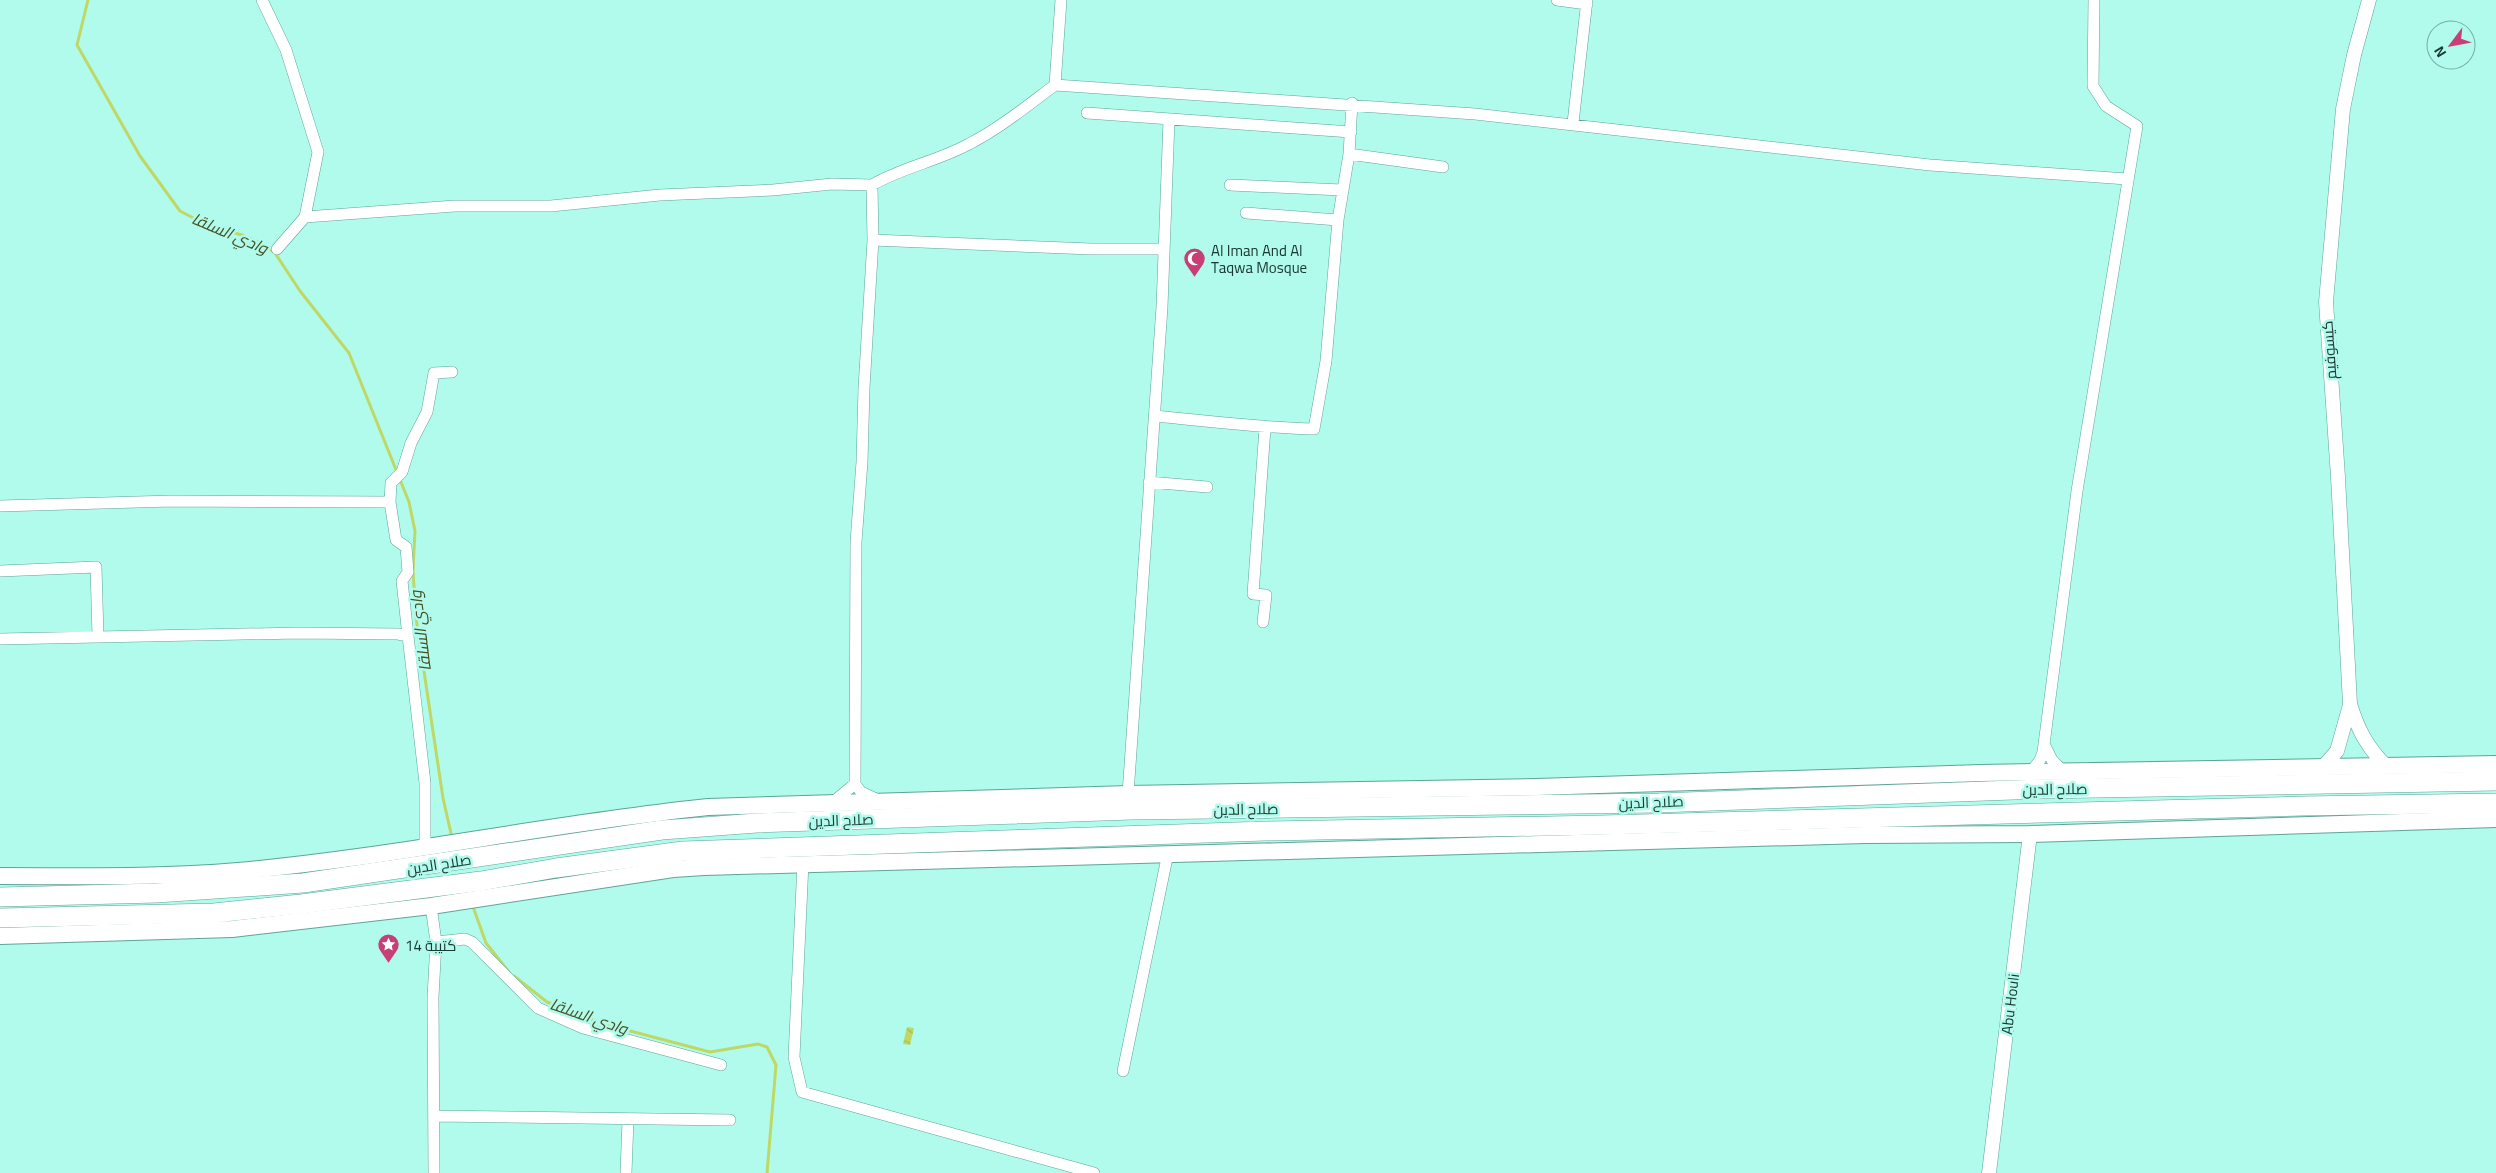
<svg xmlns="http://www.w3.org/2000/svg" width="2496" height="1173" viewBox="0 0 2496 1173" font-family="Georgia,Cairo,serif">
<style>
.water{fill:url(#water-waves)}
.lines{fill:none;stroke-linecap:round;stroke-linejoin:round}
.stream{stroke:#bfd865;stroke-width:3}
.minor-casing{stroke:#5da597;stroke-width:12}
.tertiary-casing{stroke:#5da597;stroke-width:15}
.secondary-casing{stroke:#5da597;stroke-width:18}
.trunk-casing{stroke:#5da597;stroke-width:20}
.minor{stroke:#fff;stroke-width:11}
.tertiary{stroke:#fff;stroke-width:14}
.secondary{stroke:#fff;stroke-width:16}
.trunk{stroke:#fff;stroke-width:19}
.labels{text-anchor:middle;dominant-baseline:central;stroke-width:5;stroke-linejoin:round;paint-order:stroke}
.poi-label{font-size:15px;fill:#1b3933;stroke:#b1fbec;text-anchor:start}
.street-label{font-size:15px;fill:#1b3933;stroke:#b1fbec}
.water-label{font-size:16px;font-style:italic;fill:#454f21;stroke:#b1fbec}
</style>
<defs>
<pattern id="water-waves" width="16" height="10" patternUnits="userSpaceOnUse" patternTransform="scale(1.25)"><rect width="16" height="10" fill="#bfd865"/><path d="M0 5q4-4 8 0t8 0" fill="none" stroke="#a4ba58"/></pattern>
</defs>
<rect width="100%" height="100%" fill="#b1fbec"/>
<path class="water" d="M907 1027 914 1028 910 1045 903 1044Z"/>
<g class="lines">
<path class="stream" d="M88 0 77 45 140 156 180 211 209 226 242 235 265 245 275 253 300 291 349 353 409 502 415 531 413 571 416 618 443 798 452 838
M472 904 486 943 509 972
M514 976 547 1002 600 1023 710 1052 758 1044 767 1047 776 1065 767 1173"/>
<defs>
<path id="minor" d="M262 0 286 50 318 152 305 217
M1557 0 1587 4
M1055 85 1475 114 1930 165 2127 179
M1087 113 1351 132
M1573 123 1587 0
M1349 154 1443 167
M1230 185 1342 190
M1246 213 1338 220
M873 240 1091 249H1163
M277 249 305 217 455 206H551L660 195 773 190 832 184 872 185
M1155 416C1208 421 1261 428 1314 429L1326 361 1338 220 1349 154 1352 103
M1149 482 1207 487
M0 506 172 501 390 502
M0 571 96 567 98 637
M1263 622 1266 595 1253 594 1265 428
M408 636 402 581 408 572 406 547 396 540 390 502 391 483 402 472 411 443 427 412 434 373 452 372
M0 639 299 633 398 634 408 636 425 783V846
M2044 744 2052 760 2065 773
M2031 772 2040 760 2043 752 2077 491 2137 126 2106 106 2093 86 2094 0
M855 784 861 792 880 801
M1128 794 1162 307 1169 120
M832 803 855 784 856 542 862 462 864 388 873 240 872 185C903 167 938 161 969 144 1000 128 1027 106 1055 85L1061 0
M803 863 794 1057 802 1092 1094 1173
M431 906 436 942 433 997 434 1173
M436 942 465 939 472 942 538 1008 583 1028 721 1065
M1123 1071 1168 853
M435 1116 730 1120
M626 1173 628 1120"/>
<path id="tertiary" d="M2369 0 2354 55 2343 109 2326 302 2338 477 2350 704C2358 730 2367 747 2386 766
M2323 767 2337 751 2350 705
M1989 1173 2030 834"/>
<path id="secondary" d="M0 876C79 876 159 878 238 871 395 857 551 823 708 807L1128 794 1536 787 1981 773 2496 764
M0 936 232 929 431 906 673 869 704 867 1865 835 2030 834 2496 819"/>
<path id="trunk" d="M0 897 157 893 303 883 662 830 757 823 1132 810 1658 803 2039 789 2496 781
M0 918 214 913 301 904 481 881 556 868 683 851 1265 831 1602 825 2303 806 2496 803"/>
</defs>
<use href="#minor" class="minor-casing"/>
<use href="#tertiary" class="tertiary-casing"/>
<use href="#secondary" class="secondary-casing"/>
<use href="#trunk" class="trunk-casing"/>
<use href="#minor" class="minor"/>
<use href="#tertiary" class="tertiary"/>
<use href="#secondary" class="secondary"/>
<use href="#trunk" class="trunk"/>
</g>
<defs>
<symbol id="mosque-pin" viewBox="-11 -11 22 30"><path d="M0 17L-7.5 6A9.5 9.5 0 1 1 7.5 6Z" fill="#c83e76" stroke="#b1fbec"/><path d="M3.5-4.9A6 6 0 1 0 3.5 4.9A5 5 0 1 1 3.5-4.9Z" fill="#fff"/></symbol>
<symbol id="sight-pin" viewBox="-11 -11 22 30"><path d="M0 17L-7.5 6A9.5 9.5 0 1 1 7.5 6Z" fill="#c83e76" stroke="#b1fbec"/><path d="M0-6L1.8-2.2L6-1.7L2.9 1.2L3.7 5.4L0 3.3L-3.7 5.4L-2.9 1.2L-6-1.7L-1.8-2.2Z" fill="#fff"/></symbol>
</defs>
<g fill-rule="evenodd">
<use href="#mosque-pin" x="1182" y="246" width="25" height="34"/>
<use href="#sight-pin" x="376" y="932" width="25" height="34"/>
</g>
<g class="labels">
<g class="poi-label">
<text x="1211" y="250">Al Iman And Al<tspan x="1211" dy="17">Taqwa Mosque</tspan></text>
<text x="405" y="945">كتيبة 14</text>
</g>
<g class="street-label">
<text transform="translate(2329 350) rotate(-94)">كيسوفيم</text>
<text transform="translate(2055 789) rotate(-1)">صلاح الدين</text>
<text transform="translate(1651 802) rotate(-2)">صلاح الدين</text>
<text transform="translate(1246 809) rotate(-1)">صلاح الدين</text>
<text transform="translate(841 820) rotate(-2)">صلاح الدين</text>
<text transform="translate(439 864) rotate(-9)">صلاح الدين</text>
<text transform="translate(2010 1004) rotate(-83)">Abu Houli</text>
</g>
<g class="water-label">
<text transform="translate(230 233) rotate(23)">وادي السلقا</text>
<text transform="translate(420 631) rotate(-97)">وادي السلقا</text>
<text transform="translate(589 1016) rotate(19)">وادي السلقا</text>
</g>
</g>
<g transform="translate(2451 45) rotate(238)"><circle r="24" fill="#b1fbec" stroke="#75ada2"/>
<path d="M0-4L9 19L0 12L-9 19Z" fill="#c83e76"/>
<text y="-8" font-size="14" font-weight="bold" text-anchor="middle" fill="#1b3933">N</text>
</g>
</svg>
